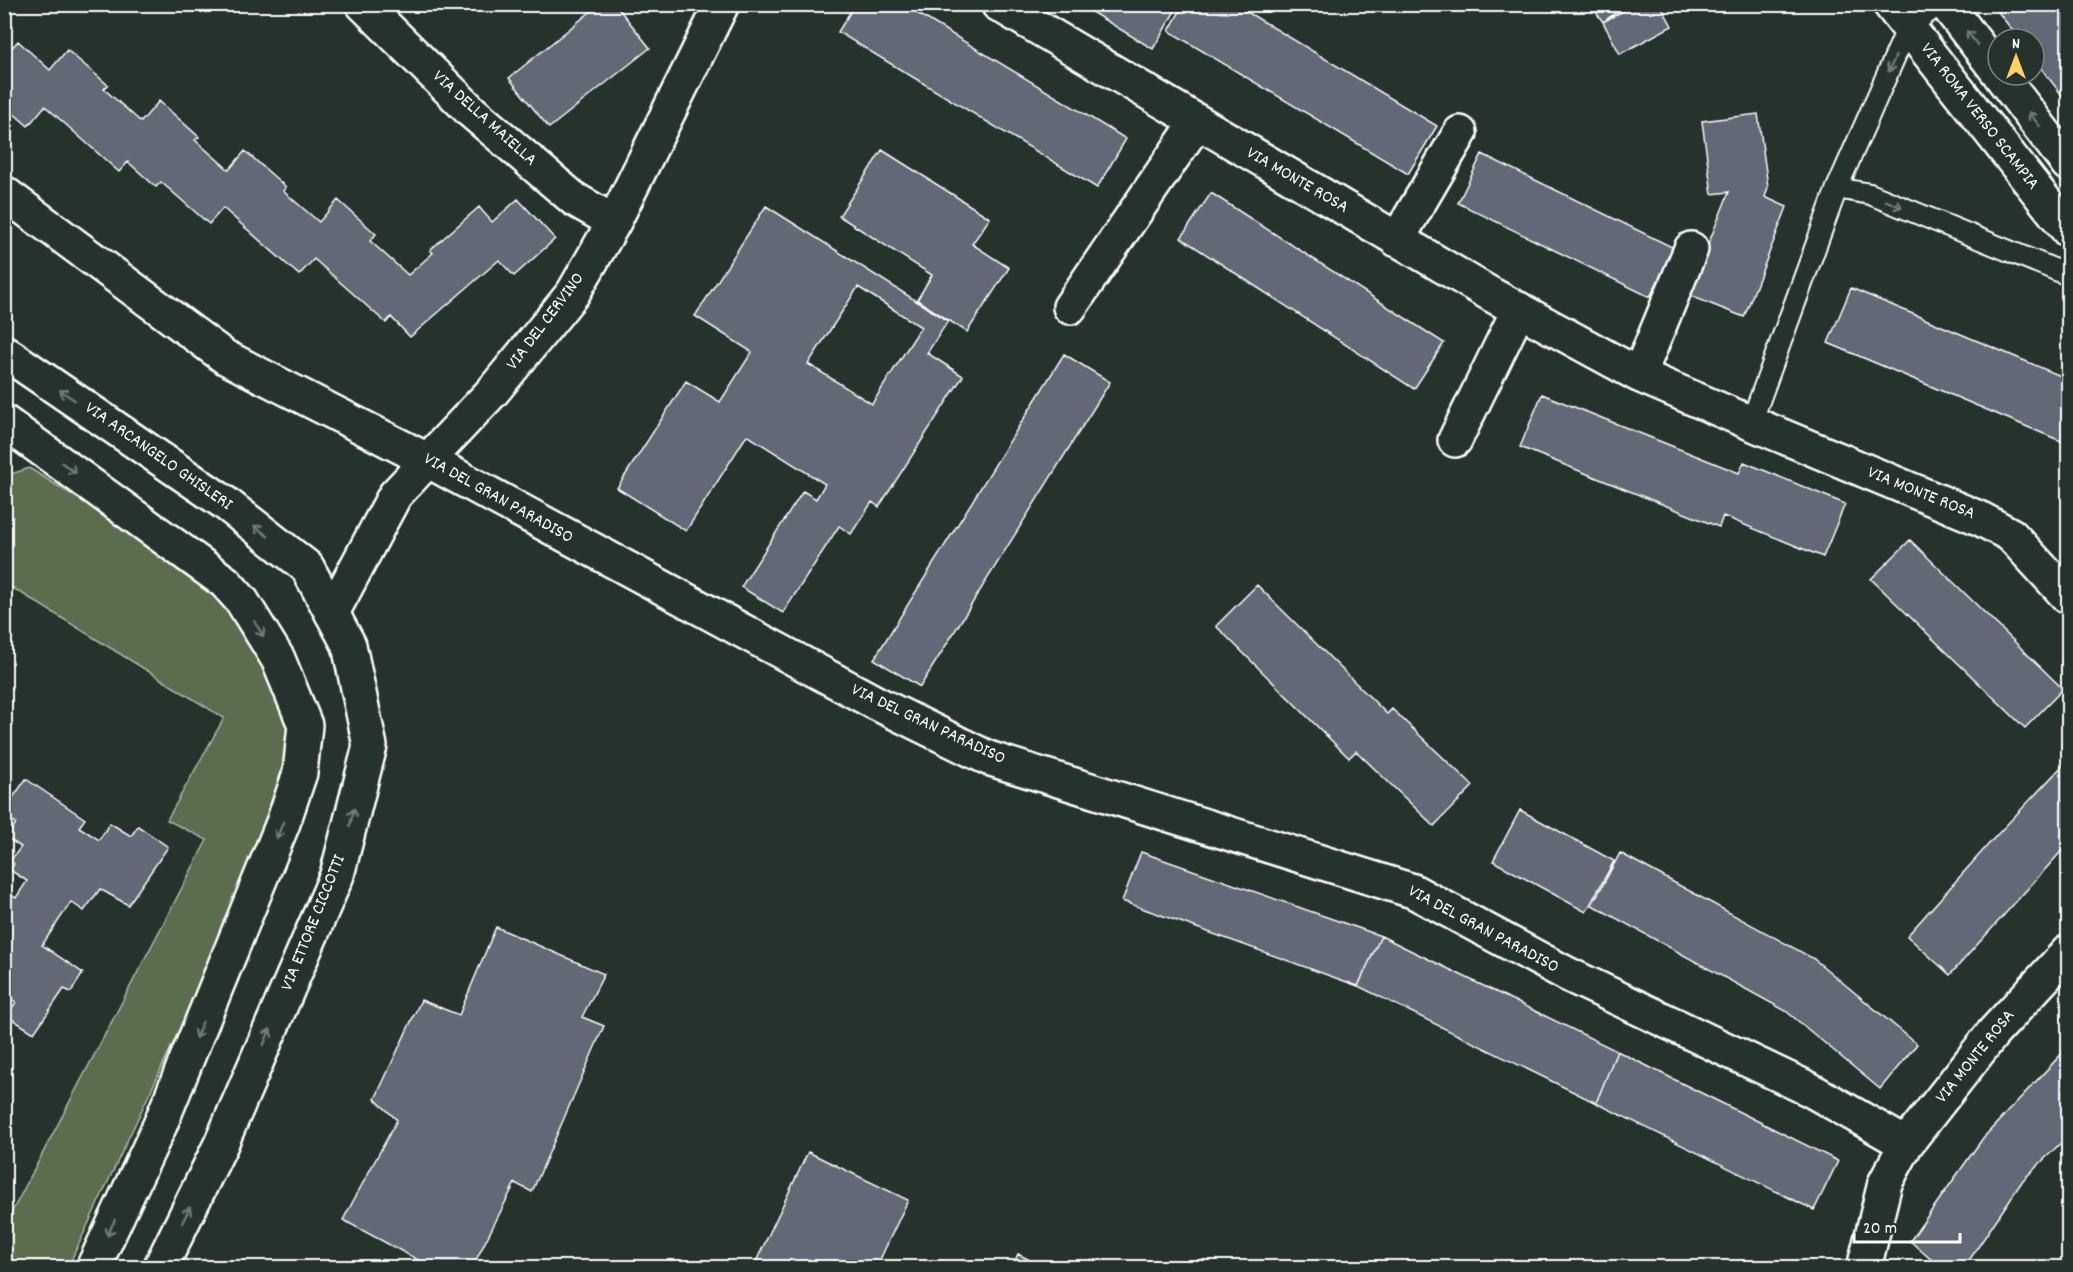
<svg xmlns="http://www.w3.org/2000/svg" width="2073" height="1272" viewBox="0 0 2073 1272" font-family="Dekko,sans-serif">
<style>
.grass{fill:#5b6d50;stroke:#adb6a8;stroke-width:1.5}
.building{fill:#626775;stroke:#fff;stroke-width:1.5;fill-rule:evenodd}
.lines{fill:none;stroke-linecap:round;stroke-linejoin:round}
.service-casing{stroke:#fff;stroke-width:24}
.minor-casing{stroke:#fff;stroke-width:38}
.tertiary-casing{stroke:#fff;stroke-width:38}
.primary-casing{stroke:#fff;stroke-width:38}
.service{stroke:#26332d;stroke-width:20}
.minor{stroke:#26332d;stroke-width:33}
.tertiary{stroke:#26332d;stroke-width:33}
.primary{stroke:#26332d;stroke-width:33}
.oneway{stroke:#727a76}
.labels{text-anchor:middle;dominant-baseline:central;stroke-width:6;stroke-linejoin:round;paint-order:stroke}
.street-label{font-size:18px;fill:#fff;stroke:#26332d}
</style>
<rect width="100%" height="100%" fill="#26332d"/>
<filter id="ink" filterUnits="userSpaceOnUse"><feTurbulence type="fractalNoise" baseFrequency=".0167" numOctaves="2"/><feDisplacementMap in="SourceGraphic" scale="12" xChannelSelector="R" yChannelSelector="G"/><feConvolveMatrix kernelMatrix="1 2 1 2 8 2 1 2 1" color-interpolation-filters="sRGB"/></filter>
<g filter="url(#ink)">
<path class="grass" d="M29 468 242 601 285 675 300 773 68 1267H5L4 1227 207 840 167 820 224 718 5 583V476Z"/>
<path class="building" d="M600 4H615L650 48 549 128 509 78Z
M855 4H902L1126 139 1097 188 838 32Z
M1078 4H1179L1153 49Z
M1184 4H1234L1437 126 1408 174 1169 31Z
M1590 4H1621L1623 7 1603 22Z
M1635 4H1660L1672 26 1620 54 1603 22Z
M1992 4H2068V103L2034 59V39H2019Z
M18 41 50 70 67 50 108 85 104 89 141 122 159 101 199 137 195 140 229 170 245 151 286 187 283 191 319 222 338 200 376 234 370 241 408 275 433 253 430 250 479 207 492 222 518 199 555 239 514 276 499 260 410 337 391 317 386 323 314 259 299 275 223 208 209 224 161 182 156 187 128 162 119 172 45 106 28 126 4 105V56Z
M1758 114 1768 187 1765 197 1787 207 1744 317 1688 295 1729 192 1712 194 1702 121Z
M882 150 990 218 972 244 1009 268 967 332 917 300 932 275 839 216Z
M1482 154 1674 248 1650 297 1458 203Z
M1211 193 1444 343 1414 389 1181 238Z
M766 206 948 321 927 353 963 376 879 507 872 502 851 534 839 526 783 613 741 587 803 491 816 499 825 484 747 435 686 531 617 488 686 381 720 402 752 352 695 316ZM858 287 921 327 872 404 808 364Z
M1851 288 2068 379V444L1828 343Z
M1064 354 1110 382 920 687 874 659Z
M1542 394 1739 473 1744 462 1845 504 1823 557 1723 516 1719 527 1520 447Z
M1910 540 2063 689 2025 728 1871 579Z
M1257 585 1387 714 1392 709 1473 786 1434 826 1356 751 1349 758 1216 626Z
M2068 760V844L1950 975 1907 936 1996 836Z
M26 779 85 819 79 827 99 840 110 823 131 836 138 826 168 847 128 905 100 889 84 911 71 902 42 945 83 973 71 992 64 989 34 1033 7 1016 16 1002 4 994V986L11 977 4 972V890L16 898 27 881 10 870 14 864 10 861 21 847 7 838 16 823 4 816V810Z
M1520 810 1614 861 1586 912 1493 861Z
M1141 852 1381 936 1358 986 1122 901Z
M1620 853 1814 959 1917 1044 1880 1089 1786 1011 1592 905Z
M496 927 604 974 582 1017 604 1026 532 1192 515 1183 472 1268H433L343 1220 397 1120 375 1099 421 1000 459 1015Z
M1381 936 1617 1051 1596 1103 1358 986Z
M2068 1047V1136L2023 1180 1964 1268H1941L1910 1241 1983 1138Z
M1617 1051 1838 1161 1814 1210 1596 1103Z
M808 1152 908 1200 876 1268H753Z
M1018 1254 1045 1268H1011Z"/>
<g class="lines">
<defs>
<path id="service" d="M1837 188 1870 194 2068 275
M1751 423 1837 188 1908 27 1940 4"/>
<path id="minor" d="M363 4 472 112 574 199 614 222
M998 4 1492 295 1639 375 1751 423 1981 519 2011 535 2068 597
M4 193 225 357 427 460 876 703 988 758 1413 891 1567 974 1809 1089 1906 1144
M1397 240 1460 133
M1070 307 1197 122
M1639 375 1691 249
M1455 440 1519 309
M332 613 395 495 493 391 573 293 614 222 722 4
M1864 1268 1885 1183 1906 1144 1993 1033 2068 952"/>
<path id="tertiary" d="M4 352 225 503 307 567 349 645 370 746 337 875 221 1144 160 1268
M4 422 225 582 242 601 278 659 305 725 300 773 283 823 160 1125 93 1268"/>
<path id="primary" d="M1890 4 2068 230
M1946 4 1998 72
M2000 75 2068 164"/>
</defs>
<use href="#service" class="service-casing"/>
<use href="#minor" class="minor-casing"/>
<use href="#tertiary" class="tertiary-casing"/>
<use href="#primary" class="primary-casing"/>
<use href="#service" class="service"/>
<use href="#minor" class="minor"/>
<use href="#tertiary" class="tertiary"/>
<use href="#primary" class="primary"/>
</g>
<defs><path id="oneway-shaft" d="M-6 0H5M1.5-3L5.5 0L1.5 3" fill="none" stroke-width="1.6" stroke-linecap="round" stroke-linejoin="round" transform="scale(1.5)"/></defs>
<g class="oneway">
<use href="#oneway-shaft" transform="translate(1972 38) rotate(-128)"/>
<use href="#oneway-shaft" transform="translate(1892 64) rotate(114)"/>
<use href="#oneway-shaft" transform="translate(2034 119) rotate(-128)"/>
<use href="#oneway-shaft" transform="translate(1894 204) rotate(22)"/>
<use href="#oneway-shaft" transform="translate(67 395) rotate(-146)"/>
<use href="#oneway-shaft" transform="translate(69 468) rotate(36)"/>
<use href="#oneway-shaft" transform="translate(261 531) rotate(-142)"/>
<use href="#oneway-shaft" transform="translate(259 629) rotate(58)"/>
<use href="#oneway-shaft" transform="translate(352 817) rotate(-75)"/>
<use href="#oneway-shaft" transform="translate(280 830) rotate(111)"/>
<use href="#oneway-shaft" transform="translate(199 1030) rotate(113)"/>
<use href="#oneway-shaft" transform="translate(267 1037) rotate(-67)"/>
<use href="#oneway-shaft" transform="translate(186 1215) rotate(-64)"/>
<use href="#oneway-shaft" transform="translate(111 1228) rotate(115)"/>
</g>
</g>
<g class="labels">
<g class="street-label">
<text transform="translate(1979 117) rotate(52)">VIA ROMA VERSO SCAMPIA</text>
<text transform="translate(484 119) rotate(42)">VIA DELLA MAIELLA</text>
<text transform="translate(1297 181) rotate(30)">VIA MONTE ROSA</text>
<text transform="translate(546 322) rotate(-53)">VIA DEL CERVINO</text>
<text transform="translate(158 457) rotate(35)">VIA ARCANGELO GHISLERI</text>
<text transform="translate(1921 494) rotate(22)">VIA MONTE ROSA</text>
<text transform="translate(498 499) rotate(29)">VIA DEL GRAN PARADISO</text>
<text transform="translate(928 725) rotate(25)">VIA DEL GRAN PARADISO</text>
<text transform="translate(314 923) rotate(-68)">VIA ETTORE CICCOTTI</text>
<text transform="translate(1483 930) rotate(28)">VIA DEL GRAN PARADISO</text>
<text transform="translate(1976 1057) rotate(-51)">VIA MONTE ROSA</text>
</g>
</g>
<rect width="2073" height="1272" fill="none" stroke="#26332d" stroke-width="24"/>
<rect x="12" y="12" width="2049" height="1248" fill="none" stroke="#fff" stroke-width="2" filter="url(#ink)"/>
<g transform="translate(2016 57)"><circle r="28" fill="#26332d" stroke="#7d8581" stroke-width="1.5"/>
<path d="M0-4.5L10 22L0 15L-10 22Z" fill="#ffd166"/>
<text y="-9" font-size="16" font-weight="bold" text-anchor="middle" fill="#ffffff">N</text>
</g>
<path d="M1854 1233v9h106v-9" fill="none" stroke="#ffffff" stroke-width="3"/>
<text x="1863" y="1233" font-size="18" fill="#ffffff" stroke="#26332d" stroke-width="4.5" paint-order="stroke">20 m</text>
</svg>
